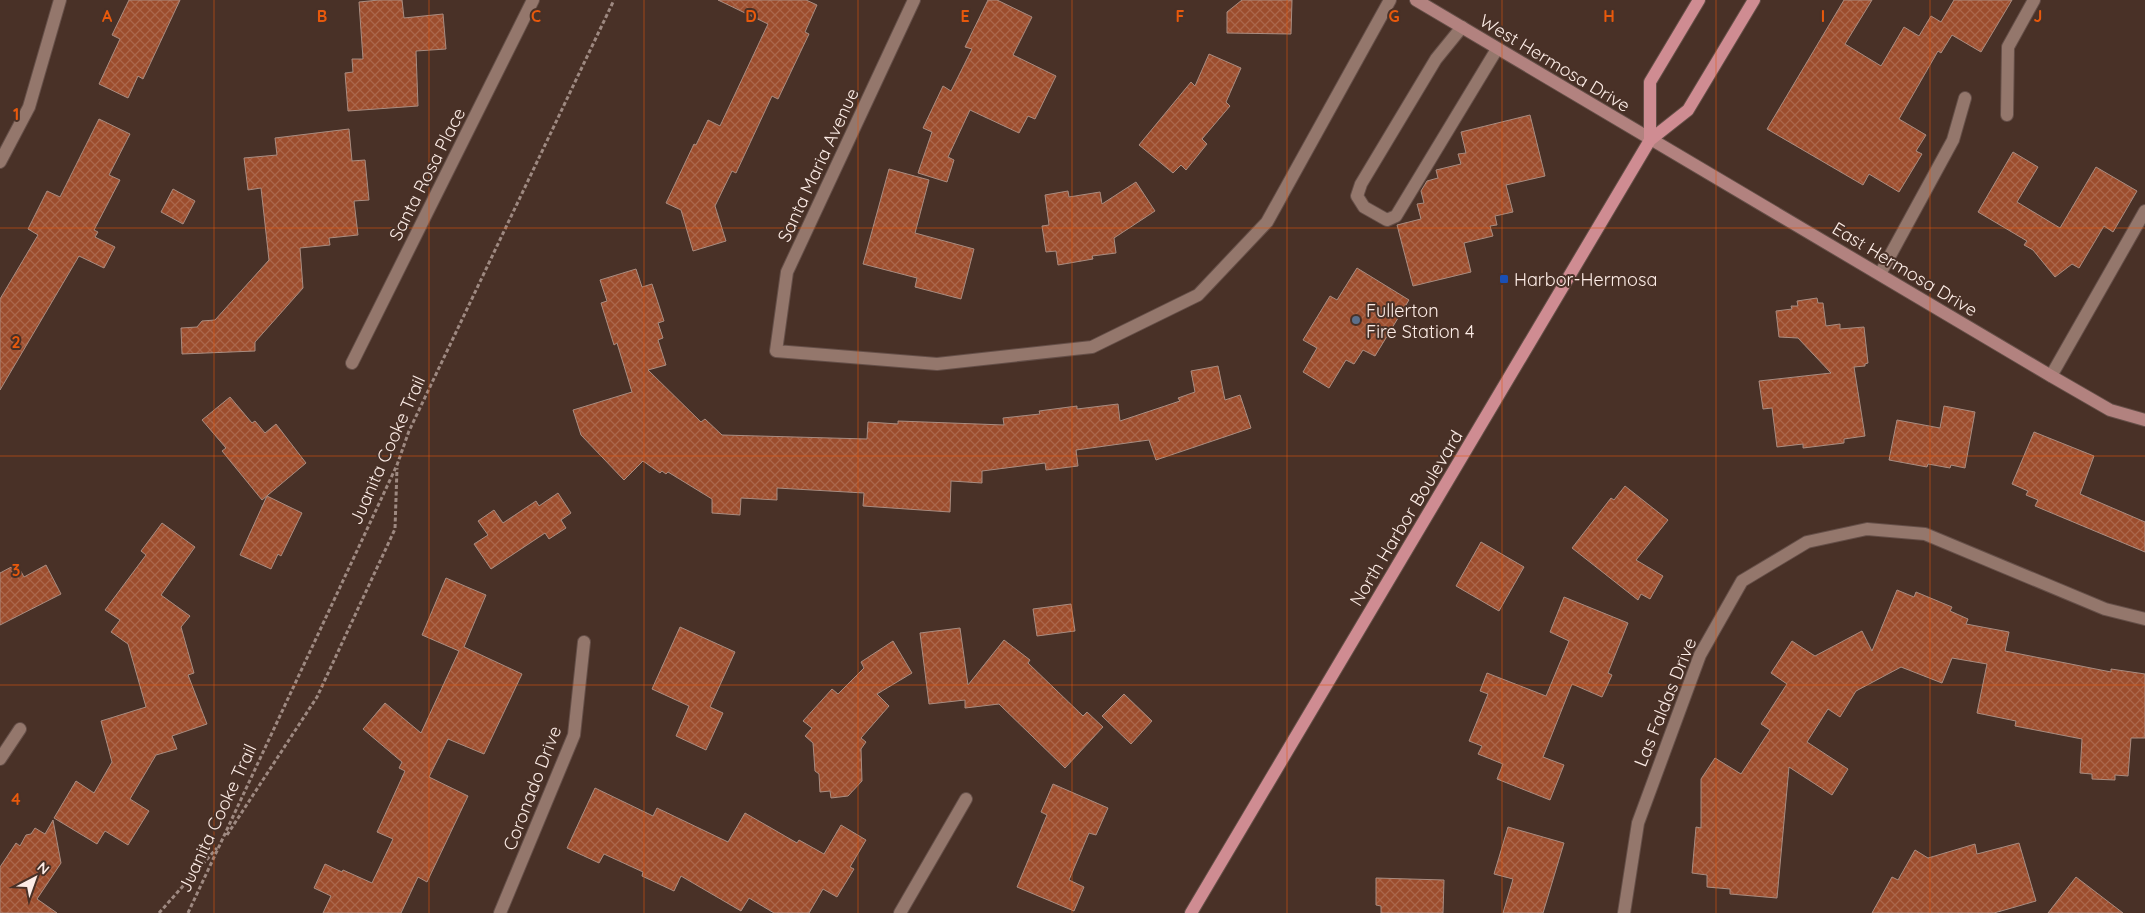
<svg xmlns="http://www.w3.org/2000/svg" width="2145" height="913" viewBox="0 0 2145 913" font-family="Quicksand,sans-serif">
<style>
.building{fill:url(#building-cross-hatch);stroke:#a98c80}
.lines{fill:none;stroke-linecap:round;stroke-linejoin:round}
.lane-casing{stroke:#654f48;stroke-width:14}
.street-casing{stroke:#654f48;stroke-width:14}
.secondary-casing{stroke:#654f48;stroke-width:14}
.primary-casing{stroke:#654f48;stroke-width:14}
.path{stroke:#9e8981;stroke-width:3;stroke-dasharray:4 2.5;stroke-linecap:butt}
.lane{stroke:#94776c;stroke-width:12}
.street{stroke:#94776c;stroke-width:12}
.secondary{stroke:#b2827f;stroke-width:12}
.primary{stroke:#cf8c92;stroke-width:12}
.grid{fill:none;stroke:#e8590c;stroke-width:1;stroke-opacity:0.55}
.transit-dot{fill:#1a4fb4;stroke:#493127;stroke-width:2}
.service-dot{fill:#5c6f8a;stroke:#493127;stroke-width:2}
.labels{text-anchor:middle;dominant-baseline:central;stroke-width:4;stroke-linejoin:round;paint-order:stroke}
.street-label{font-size:18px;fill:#fdede7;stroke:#493127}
.poi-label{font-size:18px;fill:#fdede7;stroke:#493127;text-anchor:start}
.grid-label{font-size:16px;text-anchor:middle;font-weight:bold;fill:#e8590c;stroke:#493127;stroke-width:4;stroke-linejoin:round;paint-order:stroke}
</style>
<defs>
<pattern id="building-cross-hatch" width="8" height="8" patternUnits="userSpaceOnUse" patternTransform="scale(1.25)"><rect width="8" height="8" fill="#9c4d2d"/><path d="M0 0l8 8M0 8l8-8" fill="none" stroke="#ab674b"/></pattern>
</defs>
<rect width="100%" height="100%" fill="#493127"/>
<path class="building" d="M129 0H180L143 79 138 76 128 98 99 84 120 39 112 35Z
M379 0H402L404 18 443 14 446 49 416 51 418 106 348 111 345 73 353 72 352 59H363L359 2Z
M718 0H806L817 5 805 32 809 34 778 99 772 96 736 173 732 171 715 206 726 241 693 251 681 210 666 203 694 144 696 145 708 120 720 126 768 24Z
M988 0H997L1032 17 1013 55 1056 76 1035 119 1028 116 1019 133 970 110 948 157 954 160 947 182 918 173 932 132 923 128 943 86 951 91 972 49 965 47Z
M1242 0H1292L1291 34 1227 33V12Z
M1844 0H1872L1845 44 1881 66 1904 27 1919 36 1931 16 1941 22 1954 0H2012L1981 52 1952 35 1941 53 1938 51 1899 119 1926 135 1916 151 1922 154 1899 192 1869 174 1863 185 1767 129Z
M1209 54 1241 68 1226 102 1230 106 1202 139 1207 144 1186 170 1181 165 1173 173 1139 145 1191 82 1195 86Z
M1530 115 1545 176 1506 185 1513 212 1495 216 1497 225 1490 226 1493 236 1464 243 1471 272 1413 286 1397 225 1421 219 1417 204 1424 203 1421 191 1427 181 1438 178 1436 170 1461 164 1458 154 1466 153 1461 132Z
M99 119 130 134 109 175 120 180 94 230 98 232 95 237 115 247 104 268 79 256 0 390V299L38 235 28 229 47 191 60 197Z
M349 129 352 161 365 160 369 200 354 201 358 235 329 238 330 245 300 248 303 288 255 342V351L182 354 181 328 197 327 202 321 215 320 269 260 261 188 248 190 244 158 277 155 275 138Z
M2013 152 2038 167 2017 202 2060 228 2096 167 2137 191 2113 232 2104 226 2079 268 2072 264 2055 277 2033 250 2024 245 2027 241 1978 212Z
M889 169 929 180 915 233 974 249 961 299 915 287 917 278 863 264Z
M1136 182 1155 211 1114 238 1116 253 1092 256 1093 259 1058 265 1056 251 1046 252 1042 226 1049 225 1045 195 1068 191 1069 197 1100 192 1102 204Z
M173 189 195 201 183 224 161 212Z
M1357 268 1409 300 1375 356 1363 350 1354 364 1346 360 1329 388 1303 372 1317 348 1303 340 1330 296 1337 300Z
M636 269 642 287 652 284 664 321 658 323 663 338 658 340 666 365 648 370 701 422 705 419 722 435 867 439 868 422 898 424V421L1004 425 1003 418 1040 414 1039 411 1077 406V409L1118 404 1120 421 1180 401 1178 398 1195 392 1191 371 1218 366 1225 400 1240 395 1251 428 1156 460 1149 440 1076 450 1078 466 1046 470 1045 463 982 471V483L951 481 950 512 863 506 864 493 777 488V500L741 498 740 515 712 513V499L668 472 666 474 662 471 660 473 643 461 624 480 581 435 573 410 632 392 617 343 614 345 601 303 607 301 600 280Z
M1817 298 1818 303H1823L1826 326 1840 324V329L1864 327 1868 363 1865 364V366L1854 367 1865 436 1844 439V443L1803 448V444L1777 447 1772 408 1763 409 1759 381 1831 373 1798 338 1779 337 1776 311 1792 309 1791 306H1798L1797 301Z
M230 397 252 423 255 421 265 433 276 424 306 463 262 500 222 451 226 448 202 420Z
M1944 406 1975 412 1965 468 1951 465 1950 468 1928 464 1927 467 1889 460 1897 420 1940 428Z
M2034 432 2094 456 2080 494 2145 522V552L2035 506 2038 500 2026 495 2028 491 2012 484Z
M1625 486 1668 520 1636 560 1663 576 1650 599 1641 594 1638 600 1572 548 1611 498 1614 500Z
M558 493 571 513 561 520 566 528 549 539 545 533 491 569 474 544 488 535 478 521 494 510 503 523 536 501 539 506Z
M267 496 302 513 281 556 278 554 271 569 240 555Z
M162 523 195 547 161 595 190 616 181 627 194 673 188 675 207 724 172 736 177 749 156 755 130 799 149 811 128 845 105 831 97 844 54 818 76 781 94 793 112 762 101 721 146 707 128 644 111 632 120 620 105 610 146 555 141 551Z
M1481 542 1524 567 1499 611 1456 586Z
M17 564 24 577 46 565 61 594 0 625V573Z
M446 578 486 595 464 647 522 674 484 754 448 739 429 777 468 796 427 882 418 877 401 913H323L331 896 314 888 325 864 342 872 343 870 372 883 393 839 377 832 405 771 399 768 402 762 363 729 385 703 421 733 459 651 422 635Z
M1897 590 1914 597 1916 592 1952 607 1950 611 1968 619 1966 624 2009 632 2005 651 2111 672V669L2145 674V738H2131L2128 776 2115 775V780L2092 779V774L2080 773 2082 739 2015 726 2016 721 1977 713 1987 664 1952 658 1942 683 1901 667 1856 691 1840 717 1828 709 1807 742 1848 769 1832 795 1789 767 1777 898 1730 894V889L1707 887V875L1692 873 1696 827 1701 828V779L1715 758 1741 774 1770 730 1761 724 1787 684 1771 673 1792 641 1815 656 1862 631 1872 651Z
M1564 597 1628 623 1608 673 1612 675 1602 697 1572 684 1543 757 1564 765 1550 800 1497 779 1503 764 1478 754 1482 746 1469 741 1488 694 1480 691 1487 673 1546 696 1569 641 1550 632Z
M1071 604 1075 631 1037 636 1033 609Z
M680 627 735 652 710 707 723 713 706 750 676 736 689 706 652 689Z
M960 628 968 685 1004 640 1030 660 1028 663 1083 716 1087 712 1103 727 1065 768 999 704 965 708V700L929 704 920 633Z
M893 641 912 673 877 694 889 706 861 738 866 742 861 749 862 781 848 796 831 798 830 791 820 792 819 774 815 771 813 743 805 736 812 728 803 721 832 689 838 694 864 668 861 662Z
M1124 694 1152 721 1131 744 1102 716Z
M1053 784 1108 808 1096 835 1089 833 1069 880 1084 887 1074 911 1017 887 1047 815 1041 812Z
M595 788 653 816 657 808 728 842 745 813 797 843 799 840 824 854 841 825 866 840 850 867 854 869 837 897 823 889 809 913H774L749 898 741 911 681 876 674 891 642 876 643 872 604 854 599 863 567 848Z
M53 820 61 863 37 899 57 913H0V867L16 843 20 846 26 835 31 834 35 828 45 834Z
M1508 827 1564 843 1543 913H1503L1513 879 1494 874Z
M2019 843 2036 901 1994 913H1872L1892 877 1898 880 1915 850 1928 858 1975 844 1977 854Z
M2076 877 2123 913H2048Z
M1376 878 1444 880 1443 913H1381V906L1376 905Z"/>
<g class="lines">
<defs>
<path id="lane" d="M1462 27 1436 59 1361 184 1357 196 1364 207 1387 220 1396 216 1497 49
M2007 115 2008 47 2034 0
M1880 274 1953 140 1965 98"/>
<path id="street" d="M914 0 787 272 776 351 937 364 1092 347 1198 295 1267 222 1390 0
M0 162 29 107 60 0
M352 363 533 0
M2051 376 2145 211
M0 759 20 729
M500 913 574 735 584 642
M900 913 966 799
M1624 913 1638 823 1700 655 1742 581 1807 542 1867 529 1925 534 2105 609 2145 619"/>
<path id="secondary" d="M1416 0 2051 376 2110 410 2145 420"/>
<path id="primary" d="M1650 140V82L1699 0
M1191 913 1650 140 1688 110 1754 0"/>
</defs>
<use href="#lane" class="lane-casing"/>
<use href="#street" class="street-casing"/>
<use href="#secondary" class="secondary-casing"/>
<use href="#primary" class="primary-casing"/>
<path class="path" d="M227 835 317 697 395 529 397 468
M159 913 217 848
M188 913 397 465 409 431 614 0"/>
<use href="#lane" class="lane"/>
<use href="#street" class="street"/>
<use href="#secondary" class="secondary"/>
<use href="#primary" class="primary"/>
</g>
<path class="grid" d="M214 0V913M429 0V913M644 0V913M858 0V913M1072 0V913M1287 0V913M1502 0V913M1716 0V913M1930 0V913M0 228H2145M0 456H2145M0 685H2145"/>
<rect class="transit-dot" x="1499" y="274" width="10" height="10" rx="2.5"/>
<circle class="service-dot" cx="1356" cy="320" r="5"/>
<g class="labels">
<g class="street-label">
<text transform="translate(1555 63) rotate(31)">West Hermosa Drive</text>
<text transform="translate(818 165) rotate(-65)">Santa Maria Avenue</text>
<text transform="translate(427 174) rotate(-63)">Santa Rosa Place</text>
<text transform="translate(1905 269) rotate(31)">East Hermosa Drive</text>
<text transform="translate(387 450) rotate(-66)">Juanita Cooke Trail</text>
<text transform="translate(1406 518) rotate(-59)">North Harbor Boulevard</text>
<text transform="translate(1665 702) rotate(-68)">Las Faldas Drive</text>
<text transform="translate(532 788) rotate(-69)">Coronado Drive</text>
<text transform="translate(217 818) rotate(-65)">Juanita Cooke Trail</text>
</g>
<g class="poi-label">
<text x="1514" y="279">Harbor-Hermosa</text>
<text x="1366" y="310">Fullerton<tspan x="1366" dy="21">Fire Station 4</tspan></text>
</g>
</g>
<g class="grid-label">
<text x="107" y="22">A</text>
<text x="322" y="22">B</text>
<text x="536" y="22">C</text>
<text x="751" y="22">D</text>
<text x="965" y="22">E</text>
<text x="1180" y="22">F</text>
<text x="1394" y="22">G</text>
<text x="1609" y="22">H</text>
<text x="1823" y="22">I</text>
<text x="2038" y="22">J</text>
<text x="16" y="120">1</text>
<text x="16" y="348">2</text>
<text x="16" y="576">3</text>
<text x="16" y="805">4</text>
</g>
<g transform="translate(35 878) rotate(41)" stroke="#493127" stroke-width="4" paint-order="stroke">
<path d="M0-4L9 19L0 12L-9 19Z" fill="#fdede7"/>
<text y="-8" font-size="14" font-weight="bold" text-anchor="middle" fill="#fdede7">N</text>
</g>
</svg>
